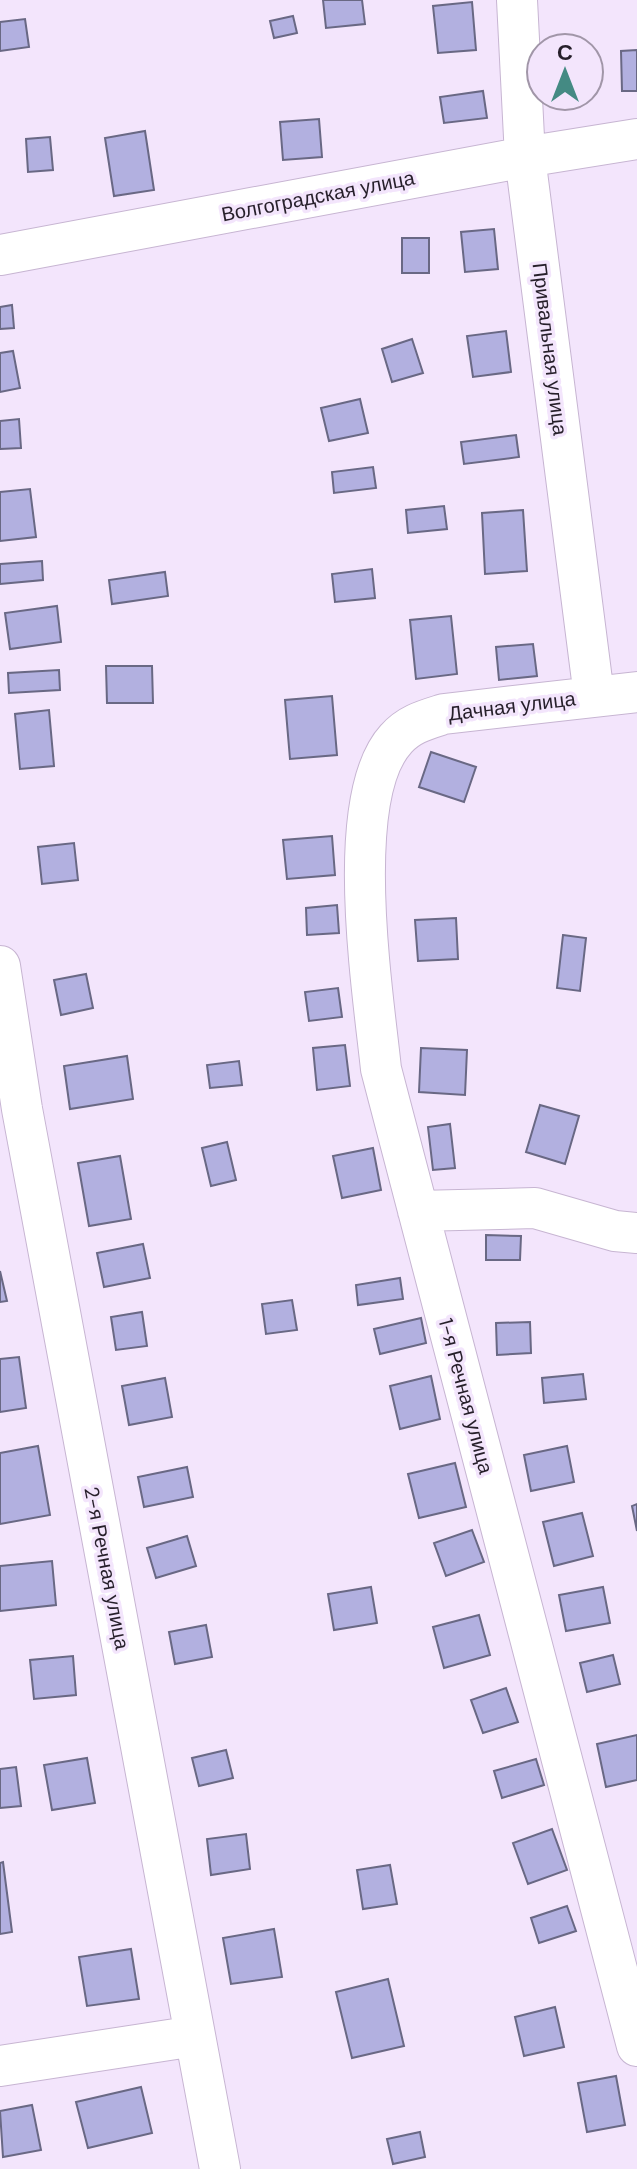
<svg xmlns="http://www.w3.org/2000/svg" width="637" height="2169" viewBox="0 0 637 2169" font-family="'DM Sans',sans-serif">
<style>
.building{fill:#b2b0e0;stroke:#696884;stroke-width:2}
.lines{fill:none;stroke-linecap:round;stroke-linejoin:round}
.minor-casing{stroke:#c7b5d2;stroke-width:42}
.minor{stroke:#fff;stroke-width:40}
.labels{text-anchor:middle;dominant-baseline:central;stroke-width:7;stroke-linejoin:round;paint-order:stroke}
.street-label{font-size:20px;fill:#261f2a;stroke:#f3e5fc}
</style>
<rect width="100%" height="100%" fill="#f3e5fc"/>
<path class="building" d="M323 0H362L365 24 326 28Z
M472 2 476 50 438 53 433 6Z
M293 16 297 33 274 38 270 21Z
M25 19 29 47 0 51V22Z
M637 50V91H622L621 51Z
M483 91 487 118 444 123 440 97Z
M319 119 322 157 283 160 280 122Z
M145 131 154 190 114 196 105 138Z
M50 137 53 170 28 172 26 139Z
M494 229 498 269 465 272 461 232Z
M402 238H429V273H402Z
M12 305 14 328 0 329V307Z
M506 331 511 372 473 377 467 336Z
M412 339 423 373 392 382 382 349Z
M13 351 20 388 0 392V353Z
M360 399 368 433 329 441 321 408Z
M19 419 21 448 0 449V421Z
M516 435 519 457 464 464 461 442Z
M373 467 376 488 334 493 332 472Z
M30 489 36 537 0 541V492Z
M444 506 447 529 408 533 406 510Z
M523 510 527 571 485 574 482 513Z
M42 561 43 580 0 584V564Z
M372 569 375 598 335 602 332 574Z
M165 572 168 596 112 604 109 580Z
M57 606 61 642 10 649 5 613Z
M451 616 457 674 416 679 410 620Z
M533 644 537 676 499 680 496 647Z
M106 666H152L153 703H107Z
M59 670 60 690 9 693 8 673Z
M332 696 337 755 290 759 285 700Z
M49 710 54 766 20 769 15 714Z
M431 752 476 767 464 802 419 787Z
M332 836 335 875 287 879 283 840Z
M74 843 78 880 42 884 38 847Z
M337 905 339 933 307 935 306 908Z
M456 918 458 959 418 961 415 920Z
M563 935 586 938 580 991 557 988Z
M86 974 93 1008 61 1015 54 980Z
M338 988 342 1017 309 1021 305 992Z
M345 1045 350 1086 317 1090 313 1048Z
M421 1048 467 1050 465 1095 419 1092Z
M127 1056 133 1099 70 1109 64 1066Z
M239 1061 242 1085 210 1088 207 1065Z
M540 1105 579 1116 565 1164 526 1152Z
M450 1124 455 1168 433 1170 428 1127Z
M227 1142 236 1180 211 1186 202 1148Z
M373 1148 381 1190 342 1198 333 1156Z
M120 1156 131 1219 89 1226 78 1163Z
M486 1235 521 1236 520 1260H486Z
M143 1244 150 1278 104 1287 97 1253Z
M0 1271 7 1301 0 1302Z
M400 1278 403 1299 358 1305 356 1285Z
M292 1300 297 1330 266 1334 262 1304Z
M142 1312 147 1346 116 1350 111 1317Z
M421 1318 426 1343 380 1354 374 1329Z
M530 1322 531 1353 497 1355 496 1323Z
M19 1357 26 1408 0 1412V1359Z
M583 1374 586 1399 544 1403 542 1378Z
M431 1376 440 1419 400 1429 390 1386Z
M165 1378 172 1417 129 1425 122 1386Z
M38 1446 50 1515 0 1524V1453Z
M567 1446 574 1482 531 1491 524 1455Z
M455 1463 466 1507 419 1518 408 1474Z
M187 1467 193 1497 144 1507 138 1477Z
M637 1504V1531L632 1506Z
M582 1513 593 1556 554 1566 543 1522Z
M472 1530 484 1562 446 1576 434 1543Z
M187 1536 196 1566 156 1578 147 1548Z
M52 1561 56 1605 0 1611V1566Z
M371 1587 377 1623 334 1630 328 1594Z
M603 1587 610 1623 566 1631 559 1595Z
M479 1615 490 1655 444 1668 433 1627Z
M206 1625 212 1657 175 1664 169 1632Z
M613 1655 620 1684 587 1692 580 1663Z
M73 1656 76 1695 34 1699 30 1660Z
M506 1688 518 1722 483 1733 471 1700Z
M637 1735V1780L606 1787 597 1744Z
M226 1750 233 1778 199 1786 192 1758Z
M87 1758 95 1803 52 1810 44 1765Z
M536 1759 544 1785 502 1798 494 1771Z
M16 1767 21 1806 0 1808V1769Z
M552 1829 567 1870 528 1884 513 1843Z
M246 1834 250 1869 211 1875 207 1839Z
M3 1862 12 1932 0 1934V1863Z
M390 1865 397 1904 363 1909 357 1870Z
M567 1906 576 1931 539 1943 531 1918Z
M274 1929 282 1977 231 1984 223 1938Z
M131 1949 139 1999 87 2006 79 1957Z
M388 1979 404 2046 352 2058 336 1992Z
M555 2007 564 2047 524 2056 515 2017Z
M616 2076 625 2125 587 2132 578 2083Z
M141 2087 152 2133 88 2148 76 2102Z
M32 2105 41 2150 3 2157 0 2111Z
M420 2132 425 2157 393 2164 387 2139Z"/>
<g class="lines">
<defs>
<path id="minor" d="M517 0 525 157 594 696
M0 255 525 157 637 139
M637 692 444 714C425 720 409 724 396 739 342 798 373 992 381 1069L637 2046
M0 966 22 1109 220 2169
M418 1211 535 1208 615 1231 637 1233
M0 2066 195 2036"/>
</defs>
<use href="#minor" class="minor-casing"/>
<use href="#minor" class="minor"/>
</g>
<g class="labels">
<g class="street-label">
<text transform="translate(318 196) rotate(-11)">Волгоградская улица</text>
<text transform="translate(550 349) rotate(83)">Привальная улица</text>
<text transform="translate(512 706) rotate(-7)">Дачная улица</text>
<text transform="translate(466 1396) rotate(75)">1-я Речная улица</text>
<text transform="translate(107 1568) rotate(79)">2-я Речная улица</text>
</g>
</g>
<g transform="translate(565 72)"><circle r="38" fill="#f3e5fc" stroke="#a196a8" stroke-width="2"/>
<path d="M0-6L14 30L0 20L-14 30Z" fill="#448a83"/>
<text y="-12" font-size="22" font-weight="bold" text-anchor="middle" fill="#261f2a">С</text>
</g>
</svg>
